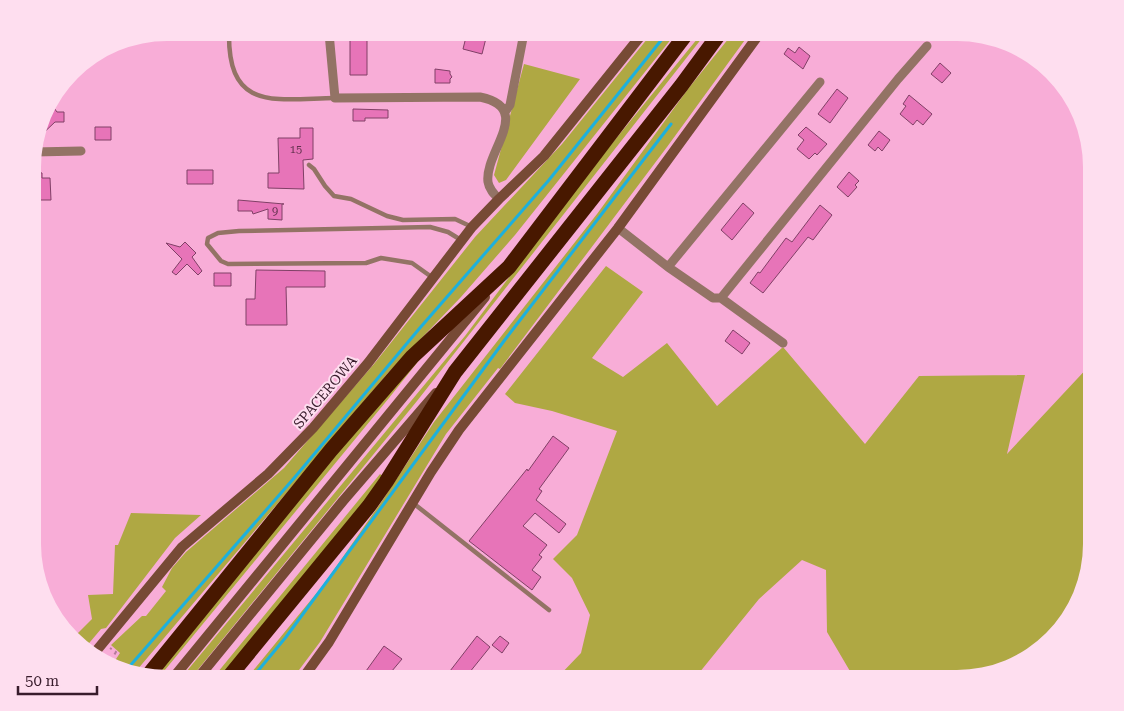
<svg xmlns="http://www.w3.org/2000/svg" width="1124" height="711" viewBox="0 0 1124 711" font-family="'Roboto Serif',serif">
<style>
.green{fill:#afa843}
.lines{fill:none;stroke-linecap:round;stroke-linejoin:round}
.stream{stroke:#1db0dd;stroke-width:3}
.building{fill:#e774b8;stroke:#804066}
.path{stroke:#b47a9a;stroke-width:2;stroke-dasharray:4 4;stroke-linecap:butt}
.lane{stroke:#937365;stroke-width:4.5}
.street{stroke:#937365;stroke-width:9}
.secondary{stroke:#774a35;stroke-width:10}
.highway{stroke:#481800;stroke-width:15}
.labels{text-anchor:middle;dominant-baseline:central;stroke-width:4;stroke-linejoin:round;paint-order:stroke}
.number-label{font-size:11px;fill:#64324f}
.street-label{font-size:14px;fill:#381c2c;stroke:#fedeef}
</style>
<rect width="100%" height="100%" fill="#f8add7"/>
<path class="green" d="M652 33H676L515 235 461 297 388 373 137 670 114 662 120 653 111 645 142 616H146L166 591 162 587 172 568 186 552 284 468 374 364 475 237 562 144Z
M702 33H706L417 401 191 678H181L465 336 579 184Z
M733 33H750L667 147 500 369 498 368 446 434 320 642 293 678H247L324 584 382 501 434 422 597 214 688 89Z
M524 64 580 79 506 180 499 183 494 175Z
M606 266 643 292 592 358 623 377 667 343 717 406 783 347 865 444 919 376 1025 375 1007 454 1091 364V553L1069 619 1024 661 966 678H854L827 632 826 570 802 560 759 599 695 678H557L581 653 590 615 572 578 553 559 577 535 617 431 552 411 515 403 505 394Z
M428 349 389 398 160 676 155 675 357 428Z
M380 474 384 477 221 678H213Z
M131 513 201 515 175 538 106 628 101 629 85 648 74 637 92 619 88 595 113 594 115 545H118Z"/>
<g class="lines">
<path class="stream" d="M129 667 295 477 419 329 549 180 667 33
M252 678 286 637 504 341 671 124"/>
</g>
<path class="building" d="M350 32H367V75H350Z
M467 33 486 38 482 54 463 49Z
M799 47 810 56 803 69 784 54 788 48 795 53Z
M940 63 951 73 942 83 931 74Z
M435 69 450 71V74L452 77 450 79V83H435Z
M837 89 848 98 830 123 818 114Z
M909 95 932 114 923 125 917 120 913 125 900 114 906 106 903 104Z
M48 108H54L57 112H64V122H55L37 139 45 111Z
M353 109 388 110V118H365V121H353Z
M95 127H111V140H95Z
M806 127 827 144 817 155 815 153 809 159 797 149 804 140 798 135Z
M300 128H313V159L303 160 304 189 268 188V173H279L278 138H300Z
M879 131 890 140 882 151 878 147 875 151 868 145Z
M187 170H213V184H187Z
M34 171 42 173V178H50L51 200H34Z
M849 172 859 181 855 185 857 187 848 197 837 187Z
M238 200 284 204H282V220L268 219V209L253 214 252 211H238Z
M743 203 754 213 732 240 721 230Z
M820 205 832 215 813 240 808 237 763 293 750 283 758 272 760 273 786 238 792 242Z
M185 242 196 253 192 257 202 271 198 275 187 264 176 275 172 272 182 259 166 243 180 247Z
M256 270 325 271V287H286L287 325H246V299H255Z
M214 273H231V286H214Z
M733 330 750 343 742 354 725 341Z
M553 436 569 448 539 489 542 491 536 500 566 524 559 533 535 513 523 526 547 545 539 555 542 557 532 570 541 577 532 590 469 541 527 469 528 471Z
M477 636 490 647 465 678H459L450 671Z
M500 636 509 643 502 653 492 645Z
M384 646 402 659 386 678H361Z"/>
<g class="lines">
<path class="path" d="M110 661 116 652 110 648"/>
<path class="lane" d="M229 33C228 112 275 99 335 98
M309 165 314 169 325 186 334 196 351 199 387 216 403 220 455 219 472 227
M433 278 412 263 381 258 366 263 228 264 221 261 207 244 208 238 218 233 239 231 430 227 448 232 461 240
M413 503 549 610"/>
<path class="street" d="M329 33 335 98 480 97C535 108 484 152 488 182 489 189 494 194 499 199
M505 112 510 105 524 33
M34 152 81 151
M618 228 668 267 713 298H721L783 343
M668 267 820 82
M721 298 898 79 927 46"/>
<path class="secondary" d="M92 656 182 547 268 474 313 428 368 363 472 227 499 199 544 156 643 33
M173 678 485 297
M198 678 343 501 436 393
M303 678 329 642 431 472 459 430 618 228 760 33"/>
<path class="highway" d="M150 673 331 450 412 357 509 267 687 33
M228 678 369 506 386 482 455 372 681 86 720 33"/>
</g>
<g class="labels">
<g class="number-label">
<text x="296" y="149">15</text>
<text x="275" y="211">9</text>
</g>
<g class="street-label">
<text transform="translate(325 392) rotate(-50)">SPACEROWA</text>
</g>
</g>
<path d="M0 0H1124V711H0ZM167 41H957A126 126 0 0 1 1083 167V544A126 126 0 0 1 957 670H167A126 126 0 0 1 41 544V167A126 126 0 0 1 167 41Z" fill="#fedeef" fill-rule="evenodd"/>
<path d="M18 686v8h79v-8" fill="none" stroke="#381c2c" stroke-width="2.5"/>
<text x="25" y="686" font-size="15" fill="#381c2c" stroke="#fedeef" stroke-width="4" paint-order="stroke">50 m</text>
</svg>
